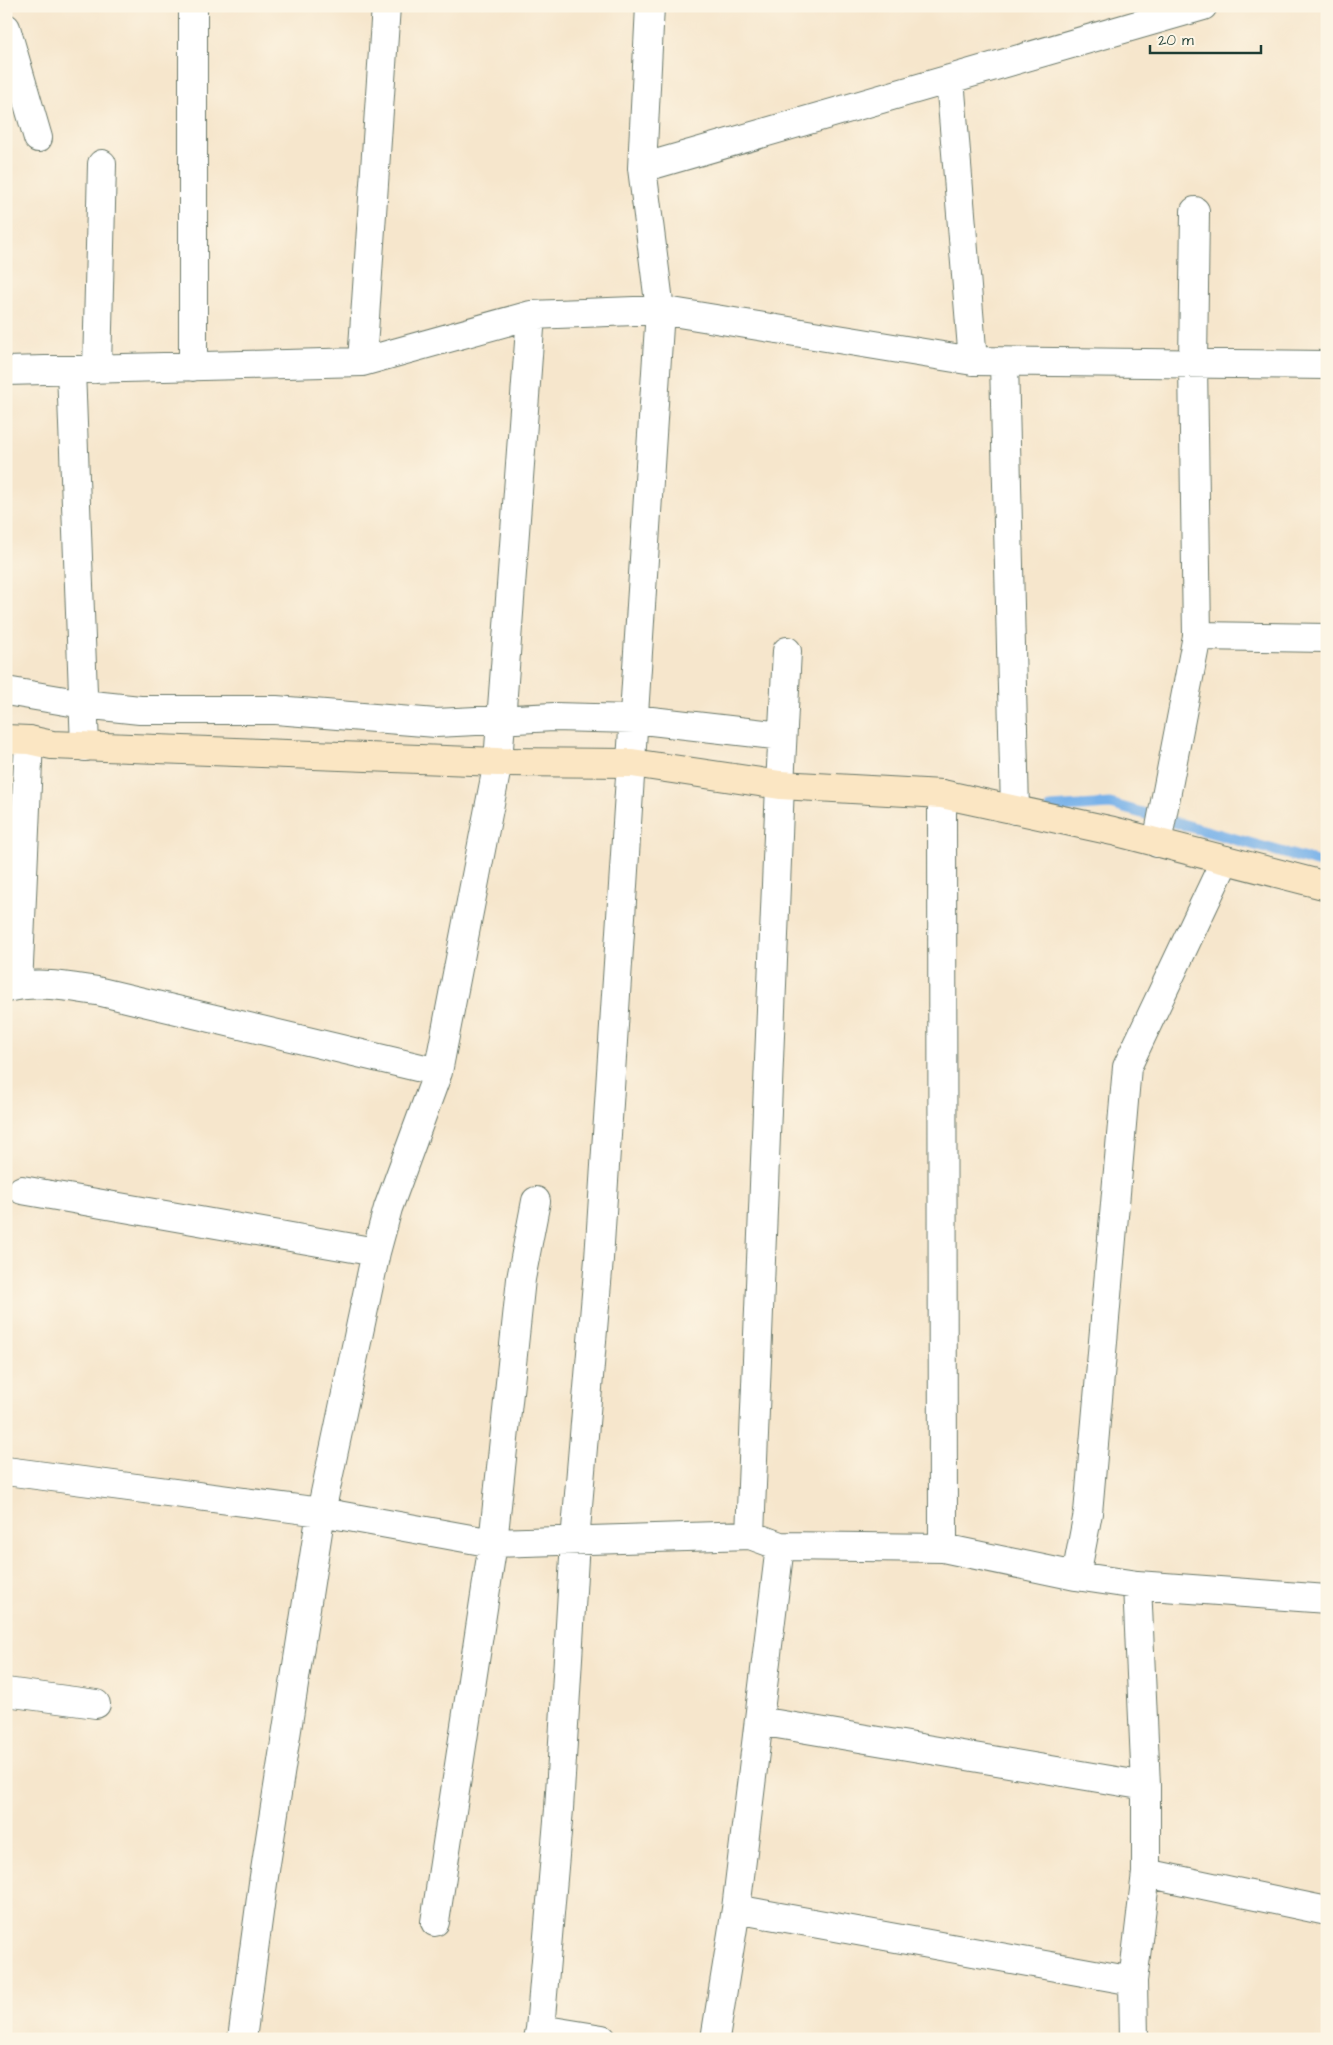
<svg xmlns="http://www.w3.org/2000/svg" width="1333" height="2045" viewBox="0 0 1333 2045" font-family="'Architects Daughter',sans-serif">
<style>
.lines{fill:none;stroke-linecap:round;stroke-linejoin:round}
.stream{stroke:#79b2e9;stroke-width:11}
.street-casing{stroke:#6a7869;stroke-width:30}
.secondary-casing{stroke:#6a7869;stroke-width:30}
.street{stroke:#fff;stroke-width:28}
.secondary{stroke:#fbe6c3;stroke-width:28}
</style>
<rect width="100%" height="100%" fill="#fcf5e5"/>
<filter id="ink" filterUnits="userSpaceOnUse"><feTurbulence type="fractalNoise" baseFrequency=".02" numOctaves="2"/><feDisplacementMap in="SourceGraphic" scale="10" xChannelSelector="R" yChannelSelector="G"/><feConvolveMatrix kernelMatrix="1 2 1 2 8 2 1 2 1" color-interpolation-filters="sRGB"/></filter>
<filter id="wash" filterUnits="userSpaceOnUse"><feTurbulence type="fractalNoise" baseFrequency=".0096" numOctaves="4" result="noise"/><feDisplacementMap in="SourceGraphic" scale="20" xChannelSelector="R" yChannelSelector="G"/><feGaussianBlur stdDeviation="1.12" result="paint"/><feColorMatrix in="noise" values="0 0 0 0 0 0 0 0 0 0 0 0 0 0 0 0 0 1.4 0 .05"/><feComposite in="paint" operator="in"/></filter>
<g filter="url(#wash)">
<rect width="100%" height="100%" fill="#f6e6cc"/>
<g class="lines">
<path class="stream" d="M1051 808 1110 804 1327 865"/>
</g>
</g>
<g filter="url(#ink)">
<g class="lines">
<defs>
<path id="street" d="M193 6V367
M6 28 38 138
M950 79 973 361
M642 168 1203 6
M362 362 386 6
M1004 362 1015 810
M97 369 102 164
M71 370 85 747
M6 371 362 362 531 315 660 310 973 361 1327 365
M1197 636 1327 638
M6 691 83 704 140 710H276L436 723 554 717 634 719 782 736
M942 794 943 1548
M1157 843 1197 636 1193 364 1195 211
M18 986 29 740
M6 988C37 981 66 986 97 991L438 1072
M22 1190 376 1252
M6 1471 321 1512 493 1543 750 1535 780 1546 943 1548 1076 1576 1137 1585 1327 1599
M750 1535 780 785 787 651
M1076 1576 1088 1513 1127 1067 1225 860
M6 1692 96 1704
M759 1721 1146 1786
M1146 1873 1327 1911
M736 1909 1133 1981
M435 1922 493 1543 521 1279 536 1201
M540 2029 559 1809 575 1541 599 1259 660 310 642 168 650 6
M242 2039 263 1883 321 1512 376 1252 388 1208 438 1072 498 762 531 315
M538 2039 540 2029 602 2039
M715 2039 736 1909 780 1546
M1134 2039 1133 1981 1146 1873V1786L1137 1585"/>
<path id="secondary" d="M6 739 29 740 52 745 498 762 632 763 780 785 942 794 1113 831 1327 886"/>
</defs>
<use href="#street" class="street-casing"/>
<use href="#secondary" class="secondary-casing"/>
<use href="#street" class="street"/>
<use href="#secondary" class="secondary"/>
</g>
</g>
<rect width="1333" height="2045" fill="none" stroke="#fcf5e5" stroke-width="25"/>
<path d="M1150 45v8h111v-8" fill="none" stroke="#1f3d34" stroke-width="2.5"/>
<text x="1158" y="45" font-size="15" fill="#1f3d34" stroke="#fcf5e5" stroke-width="4" paint-order="stroke">20 m</text>
</svg>
